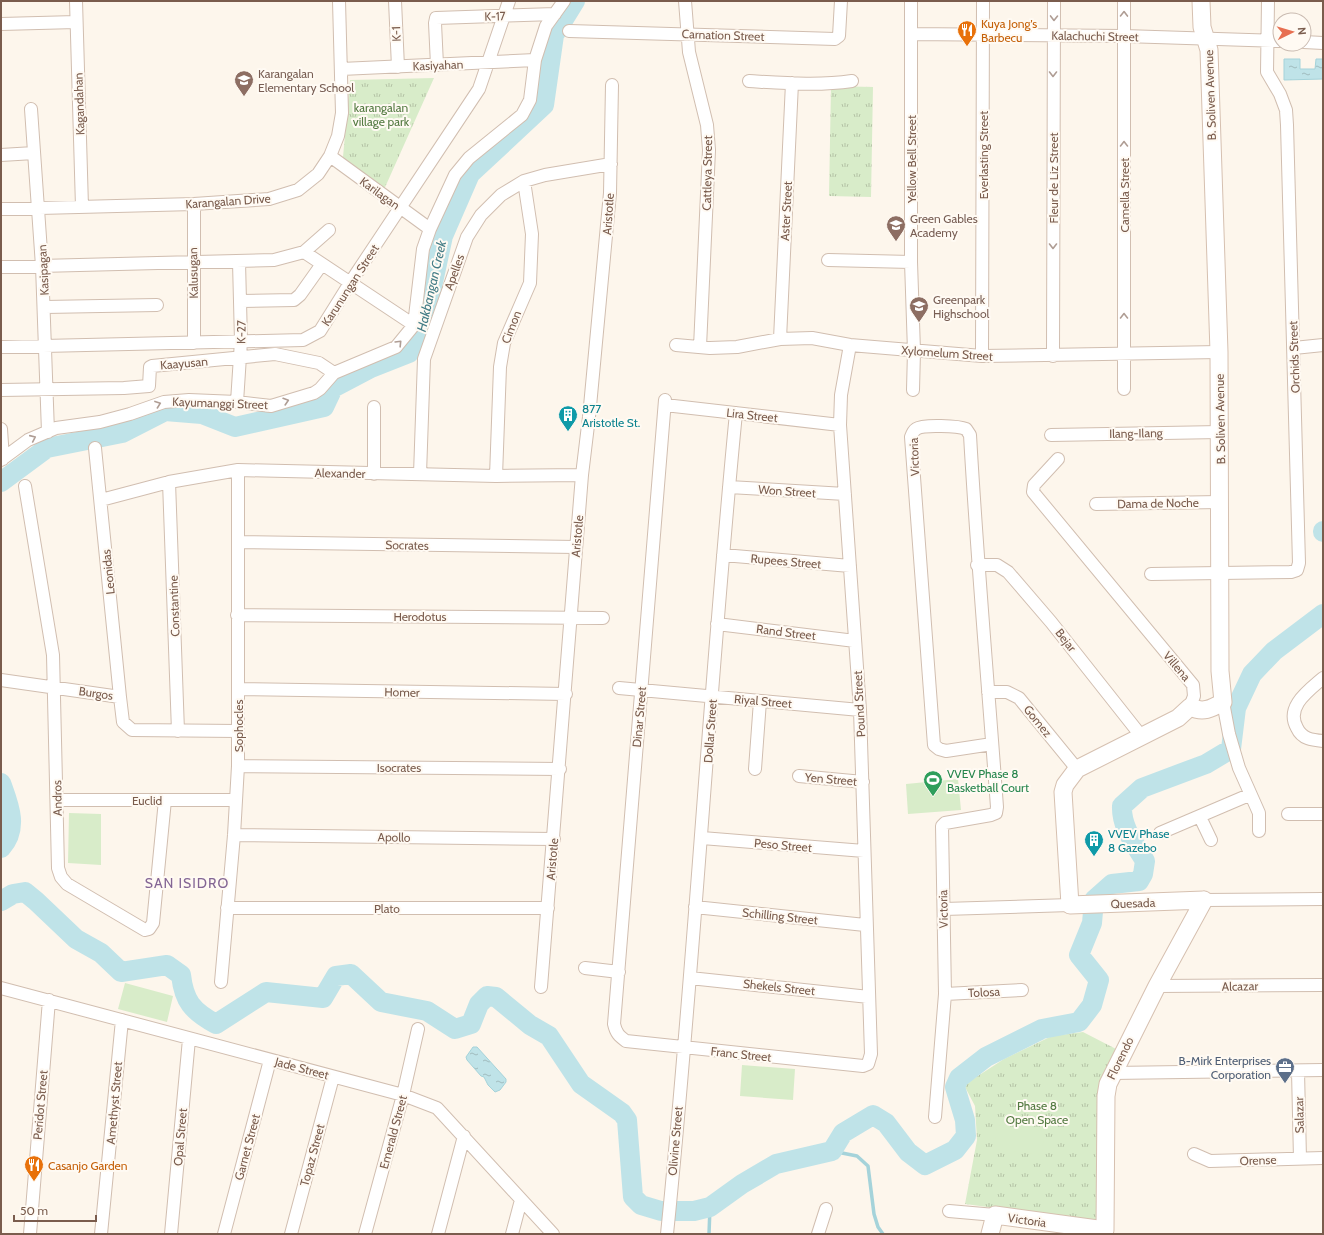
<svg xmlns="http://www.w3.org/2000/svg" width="1324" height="1235" viewBox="0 0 1324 1235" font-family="Cabin,sans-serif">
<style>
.grass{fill:url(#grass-tufts)}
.garden{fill:#d8ecc9}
.water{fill:url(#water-ripples);stroke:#a5d3da}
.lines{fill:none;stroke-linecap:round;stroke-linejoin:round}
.stream{stroke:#a5d3da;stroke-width:3.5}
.river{stroke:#bfe3e8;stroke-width:20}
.street-casing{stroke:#d1beb0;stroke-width:14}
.secondary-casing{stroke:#d6c0b0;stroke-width:19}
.street{stroke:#fff;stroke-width:12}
.secondary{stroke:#fff;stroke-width:17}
.oneway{stroke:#af9d94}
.labels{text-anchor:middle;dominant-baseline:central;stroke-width:4;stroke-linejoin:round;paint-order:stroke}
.street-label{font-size:12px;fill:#7a5c4d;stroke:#fffaf3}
.food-label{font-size:12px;fill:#c56008;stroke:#fffaf3;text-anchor:start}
.education-label{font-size:12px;fill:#785e54;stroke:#fffaf3;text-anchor:start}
.park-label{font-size:12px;fill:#537a41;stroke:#fffaf3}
.culture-label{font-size:12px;fill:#0d838f;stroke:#fffaf3;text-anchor:start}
.leisure-label{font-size:12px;fill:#27864d;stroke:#fffaf3;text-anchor:start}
.service-label{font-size:12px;fill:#4e5e75;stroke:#fffaf3;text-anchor:end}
.water-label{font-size:13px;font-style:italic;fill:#437c86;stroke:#fffaf3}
.quarter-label{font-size:14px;letter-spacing:1px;fill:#846695;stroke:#fffaf3}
</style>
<defs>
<pattern id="grass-tufts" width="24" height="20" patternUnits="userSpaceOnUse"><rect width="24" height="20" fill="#d8ecc9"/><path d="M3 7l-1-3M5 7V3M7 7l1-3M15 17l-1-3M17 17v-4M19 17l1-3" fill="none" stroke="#b4c2a5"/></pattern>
<pattern id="water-ripples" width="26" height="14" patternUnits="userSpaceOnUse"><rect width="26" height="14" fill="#bfe3e8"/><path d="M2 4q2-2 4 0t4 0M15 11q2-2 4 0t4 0" fill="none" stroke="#a0bbbe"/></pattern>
</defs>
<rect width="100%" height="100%" fill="#fdf6ec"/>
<path class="grass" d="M434 78 382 194 345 161 343 157 350 80Z
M831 86 873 87 871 197 829 196Z
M1083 1032 1116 1049 1099 1222 965 1204 977 1140 975 1106 964 1085 1004 1059 1052 1036Z"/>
<path class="garden" d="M958 779 961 810 908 814 906 784Z
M69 813 101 814V865L68 863Z
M125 983 173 996 167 1022 118 1009Z
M742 1065 795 1069 793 1100 740 1096Z
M997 1125 1045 1131 1042 1155 994 1149Z"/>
<path class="water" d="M1284 59H1300V69H1315L1316 59H1323V79L1284 80Z
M473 1047H477L506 1079V1082L500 1090 495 1092 488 1085 484 1077 481 1076 467 1060 466 1057Z"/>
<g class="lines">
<path class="stream" d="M832 1151 857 1156 868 1166 874 1214 878 1227 883 1234
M709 1234 710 1207"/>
<path class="river" d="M1 482 47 448 122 433 165 411 202 414 235 427 324 407 333 388 371 368 409 353 418 343 422 333 443 236 470 174 544 105 554 35 575 1
M1323 531V532
M1 783C9 805 19 828 1 848
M1 901 13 894 25 892 36 901 76 939 101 953 121 972 167 965 181 975C184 1001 192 1011 216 1024L266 992 323 998 336 976 351 974 381 1002 427 1011 455 1029 471 1024 479 1004 487 996 496 997 530 1025 549 1036 581 1084 622 1113 627 1120 633 1197 641 1205 661 1211H694L710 1207 742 1184 776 1164 832 1151 843 1133 873 1115 886 1123 908 1152 925 1165 955 1150 966 1136 965 1120 955 1087 959 1078 986 1057 1042 1029 1079 1022 1092 1005 1099 980 1079 955 1092 923 1094 900 1112 884 1139 881 1143 874 1145 861C1135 844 1121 827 1122 806L1142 788 1206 764 1231 749 1236 708 1252 674 1274 651 1323 614"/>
<defs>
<path id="street" d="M76 1 82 207
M395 1 398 67
M685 1 689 52 707 125 709 150 700 347
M911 1V262L914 351 913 390
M1124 1V389
M1 24 76 22
M569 31 835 39 839 36 841 1
M911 34 1124 36 1280 41
M1304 42 1323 43
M437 65 435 23 436 18 555 14
M341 69 535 60
M749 81C783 83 818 86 852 81
M31 109 42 266 48 432
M1 155 34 153
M330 156 430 229
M194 204V343
M1 209 194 204 269 199 298 190 318 174 330 156 338 136 342 113 339 1
M304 252 414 325
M828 260 911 262
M1 267 274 260 304 252 329 230
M241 301 294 300 300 295 322 264
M45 307 157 305
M780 339 792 83
M676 345 710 348 737 347 780 339 812 338 850 345 982 356 1219 352
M1 347 303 340 320 331 350 283 479 89 509 1
M1294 348 1323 345
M982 356 983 1
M1053 356 1054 1
M1 390 124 388 149 386 150 367 152 366 275 354 319 363 334 373
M665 400 614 1024C616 1033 619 1036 626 1041L863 1066 868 1064 871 1054 860 710 840 425 841 395 850 345
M237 402 241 341 239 262
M665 405 840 425
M1 429 3 459
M1051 435 1220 432
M95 448 120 697
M1058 459 1034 485 1033 492 1193 685 1194 696 1190 707
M1 460 28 440 56 428 100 422 130 414 164 402 189 400 237 402 271 406 314 393 320 389 334 373 396 347 414 325 423 249 430 229 455 175 469 158 522 115 530 100 535 60 546 26 564 1
M374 474V407
M420 474 424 359 467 237 481 215 501 195 524 181 545 175 611 164
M496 476 500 367 504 343 530 283 532 234 524 181
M169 482 178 731
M25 486 53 655 58 868 61 877 67 884 145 930 149 929 153 923 165 800
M729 487 845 494
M101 500 169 482 238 470 496 476 582 475
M1096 504 1220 502
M238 542 576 547
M723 555 850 566
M977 565H997L1008 572 1051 622 1142 737
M1151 574 1291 572 1297 570 1299 563 1287 125 1286 110 1280 94 1267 72 1268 1
M237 615 603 618
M717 624 855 641
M1323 678C1308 691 1285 707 1297 728 1302 739 1312 740 1323 741
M1 680 120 697 123 722 132 730 238 731
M619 688 860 710
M238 689 566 694
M988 692H1007L1019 698 1077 769
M1223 702 1229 734 1239 768 1259 813V831
M238 766 560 769
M755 769 760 701
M799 776 863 782
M57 800H236
M1288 814H1323
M1200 817 1211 840
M1160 833 1249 795
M234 835 554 839
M702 838 864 851
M1204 900 1323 899
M695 907 865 925
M227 908H548
M944 909 1070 905
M585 968 619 972
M690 978 869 997
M221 982 234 835 238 766V470
M1157 986 1323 985
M541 987 582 475 589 417 610 193 612 85
M1 988 403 1095 437 1108 553 1234
M945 994 1022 990
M1298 1071 1300 1159
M1112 1073 1323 1070
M935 1117 945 994 942 826 945 823 991 815 996 813 997 807C988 683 977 559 970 435L966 429C959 426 923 424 916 429 913 431 912 434 911 437L934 745 939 749 946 751 992 744
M1194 1154 1210 1161 1323 1158
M949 1211 995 1215
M30 1234 49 1000
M101 1234 122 1020
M171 1234 189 1039
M224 1234 270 1060
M291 1234 333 1077
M365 1234 403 1095 418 1029
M438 1234 464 1136
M512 1234 521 1200
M667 1234C695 961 709 687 736 413
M818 1234 826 1209"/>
<path id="secondary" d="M1201 1 1202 27 1209 50 1219 352 1220 671 1223 702C1211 709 1203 713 1190 707L1178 718 1077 769 1065 785 1063 792 1070 905 1204 900
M990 1234 995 1215 1105 1230 1106 1096 1108 1084 1157 986 1204 900"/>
</defs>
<use href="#street" class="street-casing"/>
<use href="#secondary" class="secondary-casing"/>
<use href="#street" class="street"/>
<use href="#secondary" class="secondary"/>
</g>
<defs><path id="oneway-chevron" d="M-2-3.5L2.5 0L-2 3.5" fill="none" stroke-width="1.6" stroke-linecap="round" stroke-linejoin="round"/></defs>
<g class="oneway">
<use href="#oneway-chevron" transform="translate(1124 14) rotate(-89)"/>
<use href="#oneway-chevron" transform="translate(1054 18) rotate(91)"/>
<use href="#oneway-chevron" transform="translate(1053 74) rotate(90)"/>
<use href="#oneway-chevron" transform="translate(1124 144) rotate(-90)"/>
<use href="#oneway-chevron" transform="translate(1053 246) rotate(90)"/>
<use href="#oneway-chevron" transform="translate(1124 316) rotate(-90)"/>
<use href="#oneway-chevron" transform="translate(399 343) rotate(-46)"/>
<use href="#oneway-chevron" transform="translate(286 401) rotate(-17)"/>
<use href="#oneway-chevron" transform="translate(158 404) rotate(-20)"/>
<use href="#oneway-chevron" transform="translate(33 438) rotate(-24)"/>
</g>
<defs>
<symbol id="restaurant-pin" viewBox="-11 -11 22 30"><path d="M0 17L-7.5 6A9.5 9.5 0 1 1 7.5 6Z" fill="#e8710a" stroke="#fffaf3"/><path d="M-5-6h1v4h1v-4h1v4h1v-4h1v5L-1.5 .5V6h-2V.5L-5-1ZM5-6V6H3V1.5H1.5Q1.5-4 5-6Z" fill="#fff"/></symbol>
<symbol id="school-pin" viewBox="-11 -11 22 30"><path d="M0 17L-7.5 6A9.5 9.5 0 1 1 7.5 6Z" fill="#8d6e63" stroke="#fffaf3"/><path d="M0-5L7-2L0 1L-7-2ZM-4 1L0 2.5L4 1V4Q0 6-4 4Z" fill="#fff"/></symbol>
<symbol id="building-pin" viewBox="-11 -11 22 30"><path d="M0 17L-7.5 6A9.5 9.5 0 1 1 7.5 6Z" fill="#0f9aa8" stroke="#fffaf3"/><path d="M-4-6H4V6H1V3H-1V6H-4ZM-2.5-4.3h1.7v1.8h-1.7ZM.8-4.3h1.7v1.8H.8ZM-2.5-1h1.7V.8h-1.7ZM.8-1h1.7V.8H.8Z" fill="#fff"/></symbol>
<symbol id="stadium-pin" viewBox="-11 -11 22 30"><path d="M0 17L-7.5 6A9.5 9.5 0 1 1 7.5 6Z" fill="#2e9e5b" stroke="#fffaf3"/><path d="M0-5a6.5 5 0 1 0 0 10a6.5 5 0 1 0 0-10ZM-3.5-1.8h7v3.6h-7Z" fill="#fff"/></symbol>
<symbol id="office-pin" viewBox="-11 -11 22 30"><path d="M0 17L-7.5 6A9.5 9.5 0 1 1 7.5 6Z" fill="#5c6f8a" stroke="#fffaf3"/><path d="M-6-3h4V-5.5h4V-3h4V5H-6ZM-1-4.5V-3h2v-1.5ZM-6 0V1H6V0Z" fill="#fff"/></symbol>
</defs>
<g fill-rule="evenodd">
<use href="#restaurant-pin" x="956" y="19" width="22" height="30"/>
<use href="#school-pin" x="233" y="69" width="22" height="30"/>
<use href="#school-pin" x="885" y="214" width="22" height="30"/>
<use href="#school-pin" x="908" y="295" width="22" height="30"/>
<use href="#building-pin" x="557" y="404" width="22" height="30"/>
<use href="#stadium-pin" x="922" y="769" width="22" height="30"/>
<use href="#building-pin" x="1083" y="829" width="22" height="30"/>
<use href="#office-pin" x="1274" y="1056" width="22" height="30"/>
<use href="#restaurant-pin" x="23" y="1154" width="22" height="30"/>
</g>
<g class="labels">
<g class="street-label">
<text transform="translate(495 16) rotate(-2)">K-17</text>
<text transform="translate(396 34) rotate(-92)">K-1</text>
<text transform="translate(723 35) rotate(2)">Carnation Street</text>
<text transform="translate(1095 36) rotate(1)">Kalachuchi Street</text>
<text transform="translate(438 65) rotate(-2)">Kasiyahan</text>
<text transform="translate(1210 95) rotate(-92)">B. Soliven Avenue</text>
<text transform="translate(79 104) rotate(-92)">Kagandahan</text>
<text transform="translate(983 155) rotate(-90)">Everlasting Street</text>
<text transform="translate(911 159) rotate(-90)">Yellow Bell Street</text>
<text transform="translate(707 173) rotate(-89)">Cattleya Street</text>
<text transform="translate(1053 178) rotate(-90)">Fleur de Liz Street</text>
<text transform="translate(380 193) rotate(36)">Karilagan</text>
<text transform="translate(1124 195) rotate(-90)">Camella Street</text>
<text transform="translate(228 201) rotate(-4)">Karangalan Drive</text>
<text transform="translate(786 211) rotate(-87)">Aster Street</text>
<text transform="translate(608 214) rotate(-86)">Aristotle</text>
<text transform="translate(43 270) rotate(-93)">Kasipagan</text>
<text transform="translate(454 272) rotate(-70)">Apelles</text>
<text transform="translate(193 273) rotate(-91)">Kalusugan</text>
<text transform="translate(350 285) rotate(-57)">Karunungan Street</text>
<text transform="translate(511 327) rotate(-69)">Cimon</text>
<text transform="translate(241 332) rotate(-89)">K-27</text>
<text transform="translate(947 353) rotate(4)">Xylomelum Street</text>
<text transform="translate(1294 357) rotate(-92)">Orchids Street</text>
<text transform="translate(184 363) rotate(-5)">Kaayusan</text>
<text transform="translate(220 403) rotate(2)">Kayumanggi Street</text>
<text transform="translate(752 415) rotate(6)">Lira Street</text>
<text transform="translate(1220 419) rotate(-91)">B. Soliven Avenue</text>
<text transform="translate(1136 433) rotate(-1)">Ilang-Ilang</text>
<text transform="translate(914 457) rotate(-92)">Victoria</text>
<text transform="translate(340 473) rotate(1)">Alexander</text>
<text transform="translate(787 491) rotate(4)">Won Street</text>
<text transform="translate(1158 503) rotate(-1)">Dama de Noche</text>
<text transform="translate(577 536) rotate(-85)">Aristotle</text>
<text transform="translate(407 545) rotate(1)">Socrates</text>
<text transform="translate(786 561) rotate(5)">Rupees Street</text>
<text transform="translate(108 572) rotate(-96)">Leonidas</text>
<text transform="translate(174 606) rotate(-92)">Constantine</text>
<text x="420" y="616">Herodotus</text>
<text transform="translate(786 632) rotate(7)">Rand Street</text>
<text transform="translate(1066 640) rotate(52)">Bejar</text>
<text transform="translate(1177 666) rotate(50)">Villena</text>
<text transform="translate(402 692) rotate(1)">Homer</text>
<text transform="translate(96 693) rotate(8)">Burgos</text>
<text transform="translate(763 701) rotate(5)">Riyal Street</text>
<text transform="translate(859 704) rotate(-93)">Pound Street</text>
<text transform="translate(639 717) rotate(-85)">Dinar Street</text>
<text transform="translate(1038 721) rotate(51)">Gomez</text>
<text transform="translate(238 726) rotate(-90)">Sophocles</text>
<text transform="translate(710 731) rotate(-86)">Dollar Street</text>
<text x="399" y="767">Isocrates</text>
<text transform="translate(831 779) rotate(5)">Yen Street</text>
<text transform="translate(57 798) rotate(-91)">Andros</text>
<text x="147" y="800">Euclid</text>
<text transform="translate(394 837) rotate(1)">Apollo</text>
<text transform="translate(783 845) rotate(5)">Peso Street</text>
<text transform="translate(552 859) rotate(-85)">Aristotle</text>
<text transform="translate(1133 903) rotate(-2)">Quesada</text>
<text x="387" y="908">Plato</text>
<text transform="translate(943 909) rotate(-91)">Victoria</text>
<text transform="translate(780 916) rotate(6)">Schilling Street</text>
<text transform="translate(1240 986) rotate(-1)">Alcazar</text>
<text transform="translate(779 987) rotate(6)">Shekels Street</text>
<text transform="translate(984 992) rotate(-3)">Tolosa</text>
<text transform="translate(741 1054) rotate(6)">Franc Street</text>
<text transform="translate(1120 1058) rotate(-64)">Florendo</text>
<text transform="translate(302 1068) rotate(15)">Jade Street</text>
<text transform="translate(114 1103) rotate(-85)">Amethyst Street</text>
<text transform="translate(40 1105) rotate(-85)">Peridot Street</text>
<text transform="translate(1299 1115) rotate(-91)">Salazar</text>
<text transform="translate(393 1132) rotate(-75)">Emerald Street</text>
<text transform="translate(180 1137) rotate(-85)">Opal Street</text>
<text transform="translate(675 1141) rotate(-85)">Olivine Street</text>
<text transform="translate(247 1147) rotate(-75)">Garnet Street</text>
<text transform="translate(312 1155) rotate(-75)">Topaz Street</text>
<text transform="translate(1258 1160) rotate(-2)">Orense</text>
<text transform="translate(1027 1220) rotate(8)">Victoria</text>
</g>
<g class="food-label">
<text x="981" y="23">Kuya Jong's<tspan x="981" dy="14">Barbecu</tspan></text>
<text x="48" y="1165">Casanjo Garden</text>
</g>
<g class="education-label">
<text x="258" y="73">Karangalan<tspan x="258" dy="14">Elementary School</tspan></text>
<text x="910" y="218">Green Gables<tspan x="910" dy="14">Academy</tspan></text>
<text x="933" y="299">Greenpark<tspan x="933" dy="14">Highschool</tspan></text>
</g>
<g class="park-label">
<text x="381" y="107">karangalan<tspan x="381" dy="14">village park</tspan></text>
<text x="1037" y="1105">Phase 8<tspan x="1037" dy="14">Open Space</tspan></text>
</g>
<g class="culture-label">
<text x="582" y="408">877<tspan x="582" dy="14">Aristotle St.</tspan></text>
<text x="1108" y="833">VVEV Phase<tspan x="1108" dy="14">8 Gazebo</tspan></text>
</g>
<g class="leisure-label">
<text x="947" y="773">VVEV Phase 8<tspan x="947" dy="14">Basketball Court</tspan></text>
</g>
<g class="service-label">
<text x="1271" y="1060">B-Mirk Enterprises<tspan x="1271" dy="14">Corporation</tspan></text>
</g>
<g class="water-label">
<text transform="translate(431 286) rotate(-77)">Hakbangan Creek</text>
</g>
<g class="quarter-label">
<text x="187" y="883">SAN ISIDRO</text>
</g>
</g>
<rect width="1324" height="1235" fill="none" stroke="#7a5c4d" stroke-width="4"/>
<g transform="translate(1292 32) rotate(85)"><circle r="19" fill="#fffaf3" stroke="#cabbb1"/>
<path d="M0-3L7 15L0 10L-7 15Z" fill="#e76f51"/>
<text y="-6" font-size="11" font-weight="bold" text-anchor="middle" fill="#7a5c4d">N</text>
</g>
<path d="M14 1215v6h82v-6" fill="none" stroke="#7a5c4d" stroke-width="2"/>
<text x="20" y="1215" font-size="12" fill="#7a5c4d" stroke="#fffaf3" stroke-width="3" paint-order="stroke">50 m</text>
</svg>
